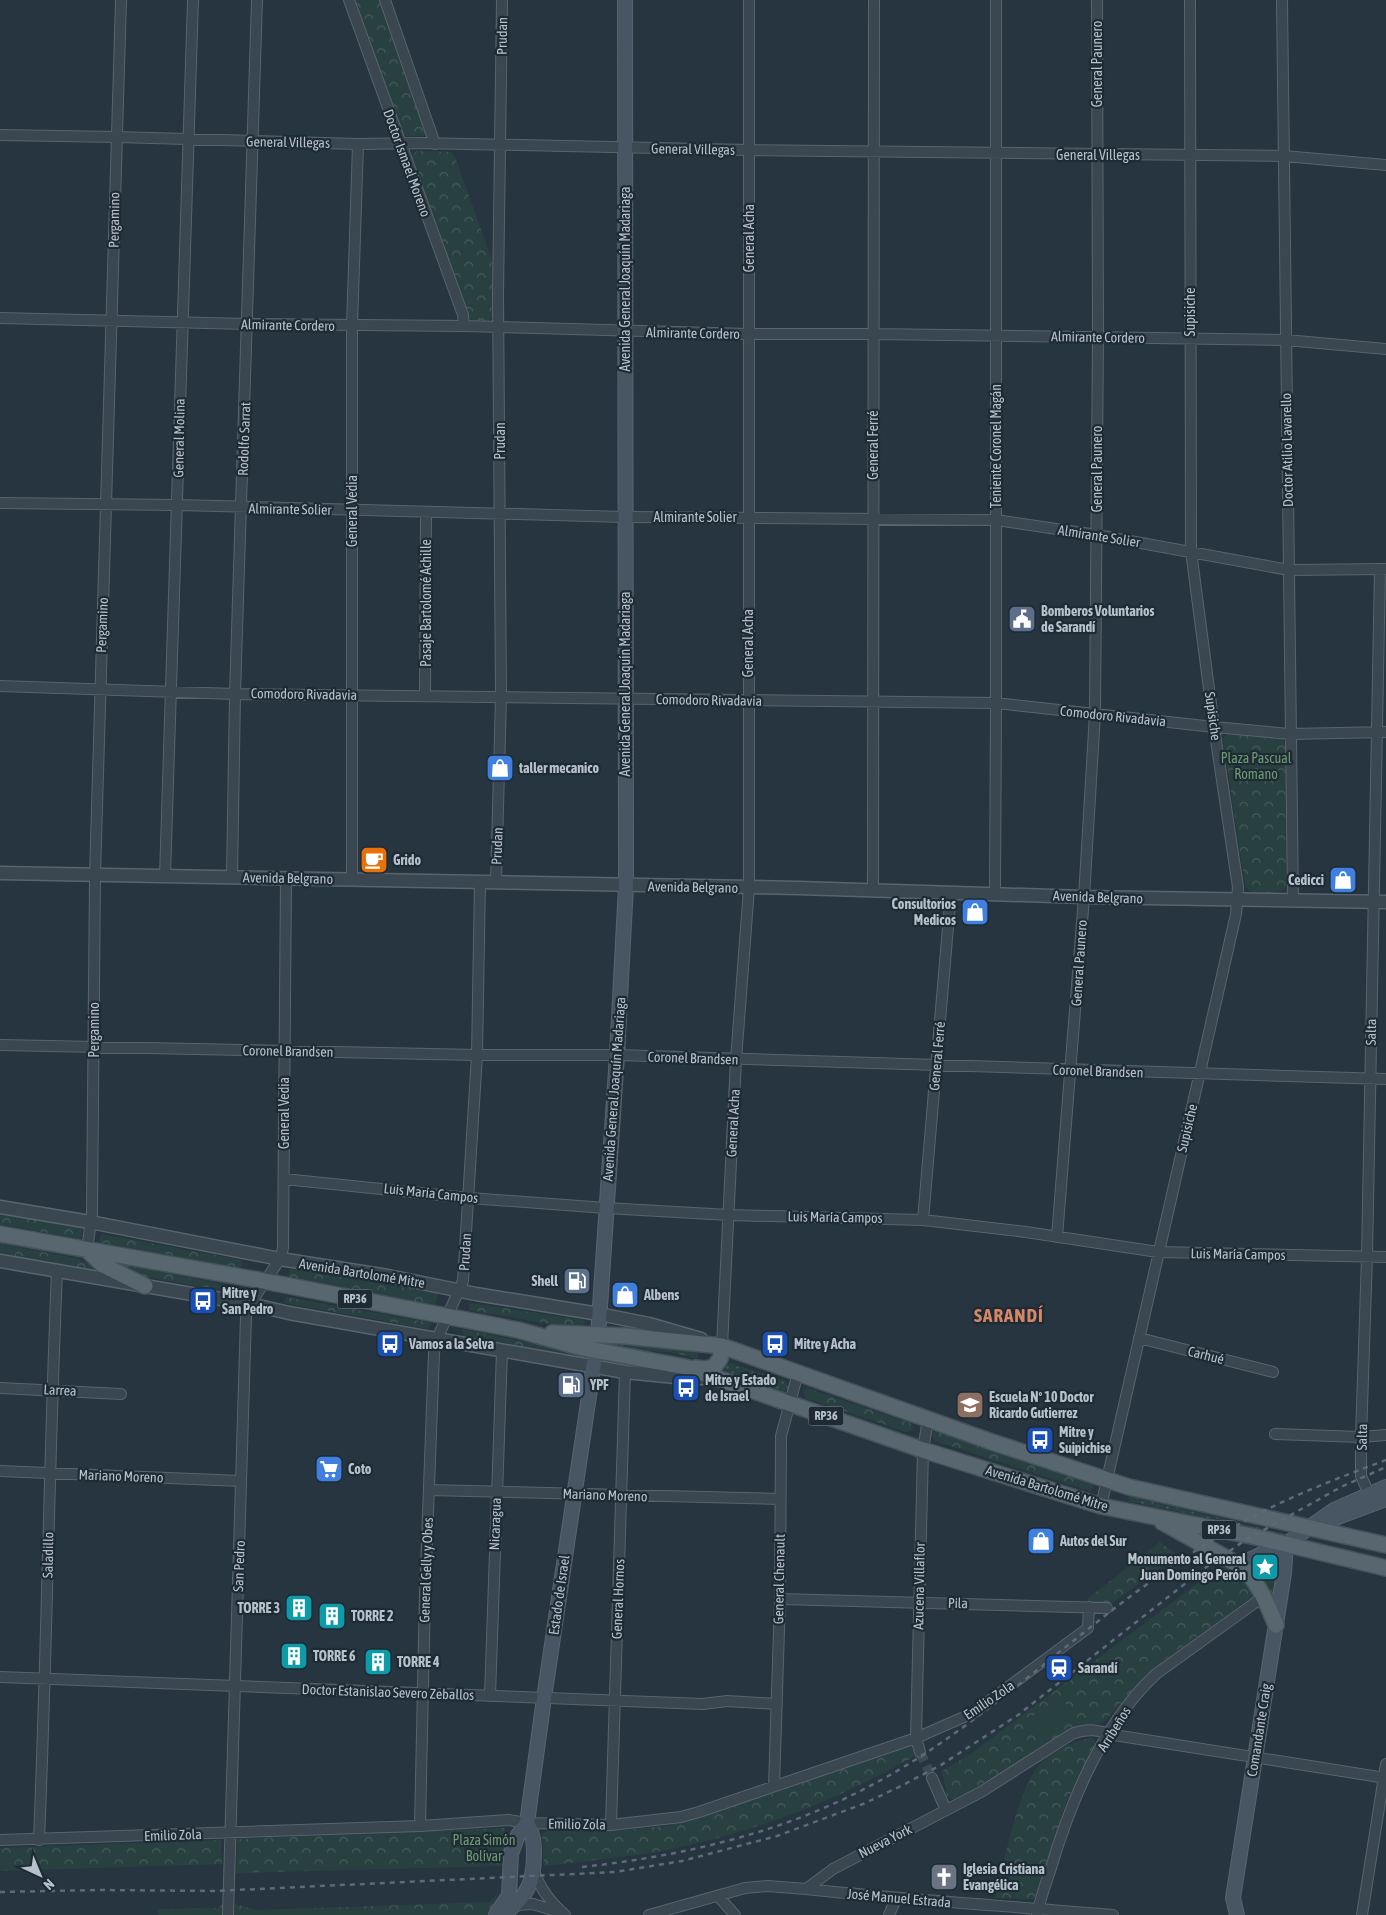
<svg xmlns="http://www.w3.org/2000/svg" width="1386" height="1915" viewBox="0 0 1386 1915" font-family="'Asap Condensed',sans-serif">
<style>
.grass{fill:url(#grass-dots)}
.park{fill:url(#park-crowns)}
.pitch{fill:#284140}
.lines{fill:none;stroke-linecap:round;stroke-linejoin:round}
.minor-tunnel{stroke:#3c4a55;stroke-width:10;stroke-dasharray:10 5;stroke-linecap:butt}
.minor-casing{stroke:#58646e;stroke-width:12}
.tertiary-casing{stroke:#58646e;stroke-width:15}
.secondary-casing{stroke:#58646e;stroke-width:16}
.primary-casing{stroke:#46525c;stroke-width:18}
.minor{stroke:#3a4650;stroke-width:10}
.tertiary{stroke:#3a4650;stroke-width:12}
.secondary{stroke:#485663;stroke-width:14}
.primary{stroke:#586670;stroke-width:15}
.rail{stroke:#5c6b77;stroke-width:2.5;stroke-dasharray:5 5;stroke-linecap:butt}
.labels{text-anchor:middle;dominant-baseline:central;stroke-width:4.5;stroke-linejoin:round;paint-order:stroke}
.shield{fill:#1e2b35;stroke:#88949e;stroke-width:1}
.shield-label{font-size:12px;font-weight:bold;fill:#b6c1cb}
.street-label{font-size:14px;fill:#b6c1cb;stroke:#1e2b35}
.poi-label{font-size:14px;font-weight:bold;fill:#b6c1cb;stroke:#1e2b35;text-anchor:start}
.park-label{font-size:14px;fill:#6d9b71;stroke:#1e2b35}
.district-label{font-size:19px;font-weight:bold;letter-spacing:1px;fill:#d58666;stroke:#1e2b35}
</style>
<defs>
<pattern id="grass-dots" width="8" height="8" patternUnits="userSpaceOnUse" patternTransform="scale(1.25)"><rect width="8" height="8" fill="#284140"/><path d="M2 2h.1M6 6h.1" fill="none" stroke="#455b5a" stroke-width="1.8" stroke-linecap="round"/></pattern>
<pattern id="park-crowns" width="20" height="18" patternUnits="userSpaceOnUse" patternTransform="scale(1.25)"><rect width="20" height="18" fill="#284140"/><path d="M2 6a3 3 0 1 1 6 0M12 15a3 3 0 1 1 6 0" fill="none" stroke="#455b5a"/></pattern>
</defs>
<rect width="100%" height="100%" fill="#263540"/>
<path class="grass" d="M730 1363 785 1381 789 1387 784 1392 727 1374 725 1371V1367Z
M1129 1496 1290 1535 1128 1501Z"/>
<path class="park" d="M354 0H381L427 131 425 136H407L403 134Z
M417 151 451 152 455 157 492 260 494 316C486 325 476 323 467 316L411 162 412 155Z
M1227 734 1282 739 1285 743 1286 887 1282 891C1271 894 1250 897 1245 885L1223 739Z
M0 1212 83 1227 82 1237 79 1239 0 1224Z
M101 1234 241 1260 243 1265 239 1268 99 1242Z
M0 1244 80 1259 108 1275 0 1255Z
M104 1261 238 1287 239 1290 237 1293 128 1274Z
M290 1269 438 1293 435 1305 288 1278Z
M286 1297 431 1323 429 1329 285 1303Z
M469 1303 585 1320 583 1330 469 1310Z
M461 1329 577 1352 576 1356 464 1336Z
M618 1339 698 1345V1359L671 1352 643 1351 616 1345Z
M807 1388 910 1423 913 1427 912 1430 906 1432 806 1398 802 1391Z
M938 1431 1091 1482 1094 1487 1090 1491 935 1441 931 1435 932 1432Z
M1160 1542 1177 1555 1111 1604 1084 1603 1091 1596Z
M1274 1554 1279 1577 1274 1601 1249 1568Z
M1222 1565H1226L1254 1589 1255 1595 1163 1661 1141 1681 1105 1721C1097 1726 1085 1724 1077 1726L957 1799H951L947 1796 942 1771 972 1753Z
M1092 1738 1095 1741 1096 1748 1067 1800 1034 1899 995 1898C1005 1860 1015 1801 1036 1769 1046 1754 1075 1740 1092 1738Z
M910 1744 915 1756C846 1795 772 1826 694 1844 645 1856 594 1860 544 1866L542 1835 548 1830 617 1831 665 1826 699 1818Z
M505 1828 507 1851 503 1866 236 1873 237 1839Z
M221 1840 222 1864 0 1871V1848Z
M497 1894 496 1901 488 1915H234L235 1904 256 1910 490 1902Z
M223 1903 222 1915H158V1909L218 1908Z"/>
<path class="pitch" d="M1060 1696 1073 1714 1039 1740 1025 1722Z"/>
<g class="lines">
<path class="minor-tunnel" d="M920 1752 932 1778"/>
<defs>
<path id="minor" d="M349 0 463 315 464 326
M385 0 435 144
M1282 0 1293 901
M0 135 117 137 358 144 422 143 749 150 1284 156 1386 165
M0 318 248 324 464 326 749 334H874L1286 340 1386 349
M0 503 177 505 625 517 996 520 1097 535 1289 570 1386 569
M0 686 235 694 996 703 1214 727 1290 734 1386 732
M425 695 426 512
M165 876 193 0
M232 877 235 694 257 0
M352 879V326L358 144
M496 882 501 697 498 294 502 0
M873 890 874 0
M995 893 996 703V0
M0 1045 477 1055H617L1386 1079
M284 1179 469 1198 606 1208 729 1215 923 1220 1026 1232 1158 1252 1386 1257
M923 1220 951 892
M1057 1237 1084 897 1095 714 1098 336 1097 0
M87 1250 92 1213 95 875 121 0
M1139 1338 1273 1372
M722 1346 736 1060 749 888V0
M0 1388 121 1394
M1275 1434 1361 1437 1386 1435
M0 1471 241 1481
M429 1490 780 1499
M1369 1494 1361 1476V1437L1367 1257 1380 569
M1101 1506 1236 914 1238 887 1214 727 1191 551 1190 0
M780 1599 1107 1608
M0 1677 703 1704 727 1701 777 1704
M490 1696 502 1351
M920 1752 916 1738 923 1450 928 1419
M932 1778 946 1810
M774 1786 780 1599 781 1436 798 1373
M611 1825 625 1372
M420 1826 425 1594 434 1353 437 1339 463 1281 477 1055 480 882
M0 1840 420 1826 508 1820 527 1823 611 1825 681 1817 699 1812 916 1738 973 1713 1088 1628 1089 1607
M39 1840C47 1650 49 1461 57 1271
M534 1871C540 1889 550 1902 565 1915
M806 1889C908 1900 1010 1906 1113 1915
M718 1896 735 1915
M516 1905 533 1904 559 1912
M228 1915 246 1316 250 1304 280 1259 283 1248 286 879
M649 1915 745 1888 768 1886 806 1889 833 1869 981 1792 1072 1734C1087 1728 1099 1730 1114 1735L1386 1778
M889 1915 896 1899
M1037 1915C1040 1900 1045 1885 1050 1871 1070 1803 1103 1723 1156 1674L1263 1597
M1362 1915 1386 1764"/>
<path id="tertiary" d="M0 873 799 888 1084 897 1386 902
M0 1207 90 1222 280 1259 388 1276 476 1294 599 1314 649 1324 701 1339
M0 1261 250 1304 289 1313 625 1372 685 1378H710"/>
<path id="secondary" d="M1335 1518 1386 1499
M1239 1565 1264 1553 1286 1544 1334 1510 1386 1487
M496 1915 509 1895 511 1854 518 1835 527 1823 544 1698 598 1336 617 1055 626 886 625 0
M503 1915C527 1896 534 1884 534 1854 534 1842 533 1833 527 1823
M1237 1915 1233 1898 1284 1573 1286 1544"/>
<path id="primary" d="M0 1234 264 1281 518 1330 583 1348 685 1367 923 1450 1101 1506 1256 1537 1386 1568
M87 1250 103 1265 145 1286
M552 1333 625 1336 722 1346 992 1442 1129 1487 1386 1545
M695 1368 705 1369 714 1367 720 1359 722 1346
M1162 1522 1239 1565C1258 1580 1267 1604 1276 1625"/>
</defs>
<use href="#minor" class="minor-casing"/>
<use href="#tertiary" class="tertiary-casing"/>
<use href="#secondary" class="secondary-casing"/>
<use href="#primary" class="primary-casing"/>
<use href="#minor" class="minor"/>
<use href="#tertiary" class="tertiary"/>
<use href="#secondary" class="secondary"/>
<use href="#primary" class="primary"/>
<path class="rail" d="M582 1867C681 1856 779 1834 868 1787 968 1735 1049 1656 1139 1590 1172 1566 1207 1542 1243 1522 1288 1497 1338 1478 1386 1460
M0 1892 100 1890 216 1891 615 1872 682 1861 777 1836 863 1804 899 1787 941 1765 1018 1715 1205 1568 1244 1541 1341 1487 1386 1467"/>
</g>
<defs>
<symbol id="civic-square" viewBox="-11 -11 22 22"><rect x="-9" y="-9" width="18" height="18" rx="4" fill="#5c6f8a" stroke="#1e2b35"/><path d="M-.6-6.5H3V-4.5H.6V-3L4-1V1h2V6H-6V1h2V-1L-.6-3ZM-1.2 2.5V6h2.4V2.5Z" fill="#fff"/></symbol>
<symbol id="shop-square" viewBox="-11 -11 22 22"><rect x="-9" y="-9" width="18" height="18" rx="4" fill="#3f7fe0" stroke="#1e2b35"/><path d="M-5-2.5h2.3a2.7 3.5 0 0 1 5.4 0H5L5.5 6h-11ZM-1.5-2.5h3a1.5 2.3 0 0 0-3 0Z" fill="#fff"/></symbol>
<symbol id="cafe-square" viewBox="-11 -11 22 22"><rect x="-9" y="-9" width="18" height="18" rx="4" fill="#e8710a" stroke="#1e2b35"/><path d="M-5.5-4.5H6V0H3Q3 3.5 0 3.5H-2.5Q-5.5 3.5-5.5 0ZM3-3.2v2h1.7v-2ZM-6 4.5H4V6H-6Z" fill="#fff"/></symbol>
<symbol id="fuel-square" viewBox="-11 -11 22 22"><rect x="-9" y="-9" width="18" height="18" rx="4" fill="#5c6f8a" stroke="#1e2b35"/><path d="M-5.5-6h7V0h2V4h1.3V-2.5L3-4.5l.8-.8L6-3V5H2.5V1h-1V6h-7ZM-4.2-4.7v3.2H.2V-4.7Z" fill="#fff"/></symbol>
<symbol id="bus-square" viewBox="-11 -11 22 22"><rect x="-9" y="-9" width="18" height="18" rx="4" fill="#1a4fb4" stroke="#1e2b35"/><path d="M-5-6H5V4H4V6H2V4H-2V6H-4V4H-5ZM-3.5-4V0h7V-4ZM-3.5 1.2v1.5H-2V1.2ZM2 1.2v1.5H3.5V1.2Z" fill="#fff"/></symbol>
<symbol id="school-square" viewBox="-11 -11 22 22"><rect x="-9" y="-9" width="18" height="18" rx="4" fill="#8d6e63" stroke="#1e2b35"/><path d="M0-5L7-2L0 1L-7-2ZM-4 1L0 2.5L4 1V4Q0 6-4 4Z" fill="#fff"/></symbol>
<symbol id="supermarket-square" viewBox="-11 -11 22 22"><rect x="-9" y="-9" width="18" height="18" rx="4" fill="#3f7fe0" stroke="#1e2b35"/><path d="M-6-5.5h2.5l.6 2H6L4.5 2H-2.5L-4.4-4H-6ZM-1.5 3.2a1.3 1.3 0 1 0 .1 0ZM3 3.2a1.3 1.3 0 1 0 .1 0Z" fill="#fff"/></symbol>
<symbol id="sight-square" viewBox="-11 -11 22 22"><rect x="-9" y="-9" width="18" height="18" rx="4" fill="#0f9aa8" stroke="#1e2b35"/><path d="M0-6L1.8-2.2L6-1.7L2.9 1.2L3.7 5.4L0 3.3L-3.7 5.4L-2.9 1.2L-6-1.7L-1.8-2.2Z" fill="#fff"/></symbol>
<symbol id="building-square" viewBox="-11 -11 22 22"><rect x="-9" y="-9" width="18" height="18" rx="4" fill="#0f9aa8" stroke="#1e2b35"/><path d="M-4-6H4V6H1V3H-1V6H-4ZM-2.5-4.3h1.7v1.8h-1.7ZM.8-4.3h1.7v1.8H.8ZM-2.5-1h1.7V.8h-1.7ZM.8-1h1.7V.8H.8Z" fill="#fff"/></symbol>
<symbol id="station-square" viewBox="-11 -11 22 22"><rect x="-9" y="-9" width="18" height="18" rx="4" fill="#1a4fb4" stroke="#1e2b35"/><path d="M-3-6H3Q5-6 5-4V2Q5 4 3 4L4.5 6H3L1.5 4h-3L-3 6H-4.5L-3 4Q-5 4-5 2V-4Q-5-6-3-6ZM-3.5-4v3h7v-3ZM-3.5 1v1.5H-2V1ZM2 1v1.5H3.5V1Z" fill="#fff"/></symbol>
<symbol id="church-square" viewBox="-11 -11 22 22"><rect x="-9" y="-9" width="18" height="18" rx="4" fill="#6b7280" stroke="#1e2b35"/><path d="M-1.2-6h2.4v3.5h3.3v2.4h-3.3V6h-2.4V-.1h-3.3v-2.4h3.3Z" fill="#fff"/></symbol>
</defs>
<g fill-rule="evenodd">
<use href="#civic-square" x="1006" y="603" width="32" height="32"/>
<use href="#shop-square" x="484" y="752" width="32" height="32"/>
<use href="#cafe-square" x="358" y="844" width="32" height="32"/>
<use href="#shop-square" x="1327" y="864" width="32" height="32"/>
<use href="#shop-square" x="959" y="896" width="32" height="32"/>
<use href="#fuel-square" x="561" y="1265" width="32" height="32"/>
<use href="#shop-square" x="609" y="1279" width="32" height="32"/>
<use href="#bus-square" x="187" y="1285" width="32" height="32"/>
<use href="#bus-square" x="374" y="1328" width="32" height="32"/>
<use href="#bus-square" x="759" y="1328" width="32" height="32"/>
<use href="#fuel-square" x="555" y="1369" width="32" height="32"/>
<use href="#bus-square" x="670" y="1372" width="32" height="32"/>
<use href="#school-square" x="954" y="1389" width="32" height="32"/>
<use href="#bus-square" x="1024" y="1424" width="32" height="32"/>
<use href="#supermarket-square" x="313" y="1453" width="32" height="32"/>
<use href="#shop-square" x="1025" y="1525" width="32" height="32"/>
<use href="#sight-square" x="1249" y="1551" width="32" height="32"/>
<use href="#building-square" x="283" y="1592" width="32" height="32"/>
<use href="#building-square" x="316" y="1600" width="32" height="32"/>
<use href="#building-square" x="278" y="1640" width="32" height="32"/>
<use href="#building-square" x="362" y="1646" width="32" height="32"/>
<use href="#station-square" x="1043" y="1652" width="32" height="32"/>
<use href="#church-square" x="928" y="1861" width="32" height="32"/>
</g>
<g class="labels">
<g class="shield">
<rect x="337.5" y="1289.5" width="35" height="19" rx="4"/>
<rect x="808.5" y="1406.5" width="35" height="19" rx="4"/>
<rect x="1201.5" y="1520.5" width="35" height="19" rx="4"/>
</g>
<g class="shield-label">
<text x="355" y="1299">RP36</text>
<text x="826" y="1416">RP36</text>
<text x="1219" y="1530">RP36</text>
</g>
<g class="street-label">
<text transform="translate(502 36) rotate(-89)">Prudan</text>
<text transform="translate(1097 64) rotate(-90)">General Paunero</text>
<text transform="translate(288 142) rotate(1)">General Villegas</text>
<text transform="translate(693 149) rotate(1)">General Villegas</text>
<text x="1098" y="155">General Villegas</text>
<text transform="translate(407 163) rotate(70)">Doctor Ismael Moreno</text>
<text transform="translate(114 220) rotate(-89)">Pergamino</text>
<text transform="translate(749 238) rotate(-90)">General Acha</text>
<text transform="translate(625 279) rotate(-90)">Avenida General Joaquín Madariaga</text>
<text transform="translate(1190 312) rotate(-90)">Supisiche</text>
<text transform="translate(288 325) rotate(1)">Almirante Cordero</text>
<text transform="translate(693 333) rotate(1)">Almirante Cordero</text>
<text transform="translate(1098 337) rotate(1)">Almirante Cordero</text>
<text transform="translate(179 438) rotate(-89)">General Molina</text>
<text transform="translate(244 439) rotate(-88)">Rodolfo Sarrat</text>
<text transform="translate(500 441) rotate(-90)">Prudan</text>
<text transform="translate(873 445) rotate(-90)">General Ferré</text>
<text transform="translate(996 446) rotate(-90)">Teniente Coronel Magán</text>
<text transform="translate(1287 450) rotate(-91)">Doctor Atilio Lavarello</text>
<text transform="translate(1097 469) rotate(-90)">General Paunero</text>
<text transform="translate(290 509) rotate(1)">Almirante Solier</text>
<text transform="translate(352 511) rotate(-90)">General Vedia</text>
<text x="695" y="517">Almirante Solier</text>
<text transform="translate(1099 536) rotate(9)">Almirante Solier</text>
<text transform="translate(426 603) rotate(-90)">Pasaje Bartolomé Achille</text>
<text transform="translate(102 625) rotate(-88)">Pergamino</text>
<text transform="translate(748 643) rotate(-90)">General Acha</text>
<text transform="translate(625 684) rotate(-90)">Avenida General Joaquín Madariaga</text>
<text transform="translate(304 694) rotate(1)">Comodoro Rivadavia</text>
<text transform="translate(709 700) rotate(1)">Comodoro Rivadavia</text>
<text transform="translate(1113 716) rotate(6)">Comodoro Rivadavia</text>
<text transform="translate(1213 716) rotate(82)">Supisiche</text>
<text transform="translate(497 846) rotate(-88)">Prudan</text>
<text transform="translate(288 878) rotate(1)">Avenida Belgrano</text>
<text transform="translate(693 887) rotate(1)">Avenida Belgrano</text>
<text transform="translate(1098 897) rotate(2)">Avenida Belgrano</text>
<text transform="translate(1079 963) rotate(-86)">General Paunero</text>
<text transform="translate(94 1030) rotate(-90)">Pergamino</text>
<text transform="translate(1371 1032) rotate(-89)">Salta</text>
<text transform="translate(288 1051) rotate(1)">Coronel Brandsen</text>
<text transform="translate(937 1056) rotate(-85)">General Ferré</text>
<text transform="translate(693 1058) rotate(2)">Coronel Brandsen</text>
<text transform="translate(1098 1071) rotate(2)">Coronel Brandsen</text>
<text transform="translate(614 1089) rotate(-86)">Avenida General Joaquín Madariaga</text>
<text transform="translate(284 1113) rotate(-90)">General Vedia</text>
<text transform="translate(733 1123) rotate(-87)">General Acha</text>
<text transform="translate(1187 1128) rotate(-77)">Supisiche</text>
<text transform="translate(431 1193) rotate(6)">Luis María Campos</text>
<text transform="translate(835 1217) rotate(1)">Luis María Campos</text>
<text transform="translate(465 1252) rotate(-86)">Prudan</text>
<text transform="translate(1238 1254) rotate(1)">Luis María Campos</text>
<text transform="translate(362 1273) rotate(9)">Avenida Bartolomé Mitre</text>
<text transform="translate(1206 1355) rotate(14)">Carhué</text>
<text transform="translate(60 1390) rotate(3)">Larrea</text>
<text transform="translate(1362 1437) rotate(-89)">Salta</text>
<text transform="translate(121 1476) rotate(2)">Mariano Moreno</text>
<text transform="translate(1047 1488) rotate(17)">Avenida Bartolomé Mitre</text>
<text transform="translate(605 1495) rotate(2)">Mariano Moreno</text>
<text transform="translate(495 1524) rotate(-88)">Nicaragua</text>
<text transform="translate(48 1555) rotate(-89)">Saladillo</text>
<text transform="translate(239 1566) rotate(-88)">San Pedro</text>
<text transform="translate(426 1570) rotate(-88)">General Gelly y Obes</text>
<text transform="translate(779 1579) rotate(-89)">General Chenault</text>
<text transform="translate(919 1586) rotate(-89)">Azucena Villaflor</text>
<text transform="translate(559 1595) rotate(-82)">Estado de Israel</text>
<text transform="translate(618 1599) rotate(-88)">General Hornos</text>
<text transform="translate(958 1603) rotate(2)">Pila</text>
<text transform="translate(388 1692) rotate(2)">Doctor Estanislao Severo Zeballos</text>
<text transform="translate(989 1700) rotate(-34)">Emilio Zola</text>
<text transform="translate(1114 1729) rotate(-58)">Arribeños</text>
<text transform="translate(1259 1730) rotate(-81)">Comandante Craig</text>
<text transform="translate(577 1824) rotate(1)">Emilio Zola</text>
<text transform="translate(173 1835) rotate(-2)">Emilio Zola</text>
<text transform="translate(885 1841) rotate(-27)">Nueva York</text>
<text transform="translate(899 1898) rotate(5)">José Manuel Estrada</text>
</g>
<g class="poi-label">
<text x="1041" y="611">Bomberos Voluntarios<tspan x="1041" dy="16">de Sarandí</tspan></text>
<text x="519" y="768">taller mecanico</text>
<text x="393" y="860">Grido</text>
<text x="1324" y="880" text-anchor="end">Cedicci</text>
<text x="956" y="904" text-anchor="end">Consultorios<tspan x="956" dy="16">Medicos</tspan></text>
<text x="558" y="1281" text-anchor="end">Shell</text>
<text x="222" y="1293">Mitre y<tspan x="222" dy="16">San Pedro</tspan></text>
<text x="644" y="1295">Albens</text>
<text x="409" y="1344">Vamos a la Selva</text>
<text x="794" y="1344">Mitre y Acha</text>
<text x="705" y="1380">Mitre y Estado<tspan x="705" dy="16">de Israel</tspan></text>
<text x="590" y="1385">YPF</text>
<text x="989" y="1397">Escuela Nº 10 Doctor<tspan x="989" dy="16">Ricardo Gutierrez</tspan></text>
<text x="1059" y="1432">Mitre y<tspan x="1059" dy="16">Suipichise</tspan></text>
<text x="348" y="1469">Coto</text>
<text x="1060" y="1541">Autos del Sur</text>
<text x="1246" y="1559" text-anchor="end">Monumento al General<tspan x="1246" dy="16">Juan Domingo Perón</tspan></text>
<text x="280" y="1608" text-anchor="end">TORRE 3</text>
<text x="351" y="1616">TORRE 2</text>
<text x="313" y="1656">TORRE 6</text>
<text x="397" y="1662">TORRE 4</text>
<text x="1078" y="1668">Sarandí</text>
<text x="963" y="1869">Iglesia Cristiana<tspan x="963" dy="16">Evangélica</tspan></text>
</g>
<g class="park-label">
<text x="1256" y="758">Plaza Pascual<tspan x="1256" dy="16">Romano</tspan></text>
<text x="484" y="1840">Plaza Simón<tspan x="484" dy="16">Bolívar</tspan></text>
</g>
<g class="district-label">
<text x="1009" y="1315">SARANDÍ</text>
</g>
</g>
<g transform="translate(40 1875) rotate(136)" stroke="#1e2b35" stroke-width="4" paint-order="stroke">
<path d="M0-4L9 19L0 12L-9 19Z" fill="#b6c1cb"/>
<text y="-8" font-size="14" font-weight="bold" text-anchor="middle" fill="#b6c1cb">N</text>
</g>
</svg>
